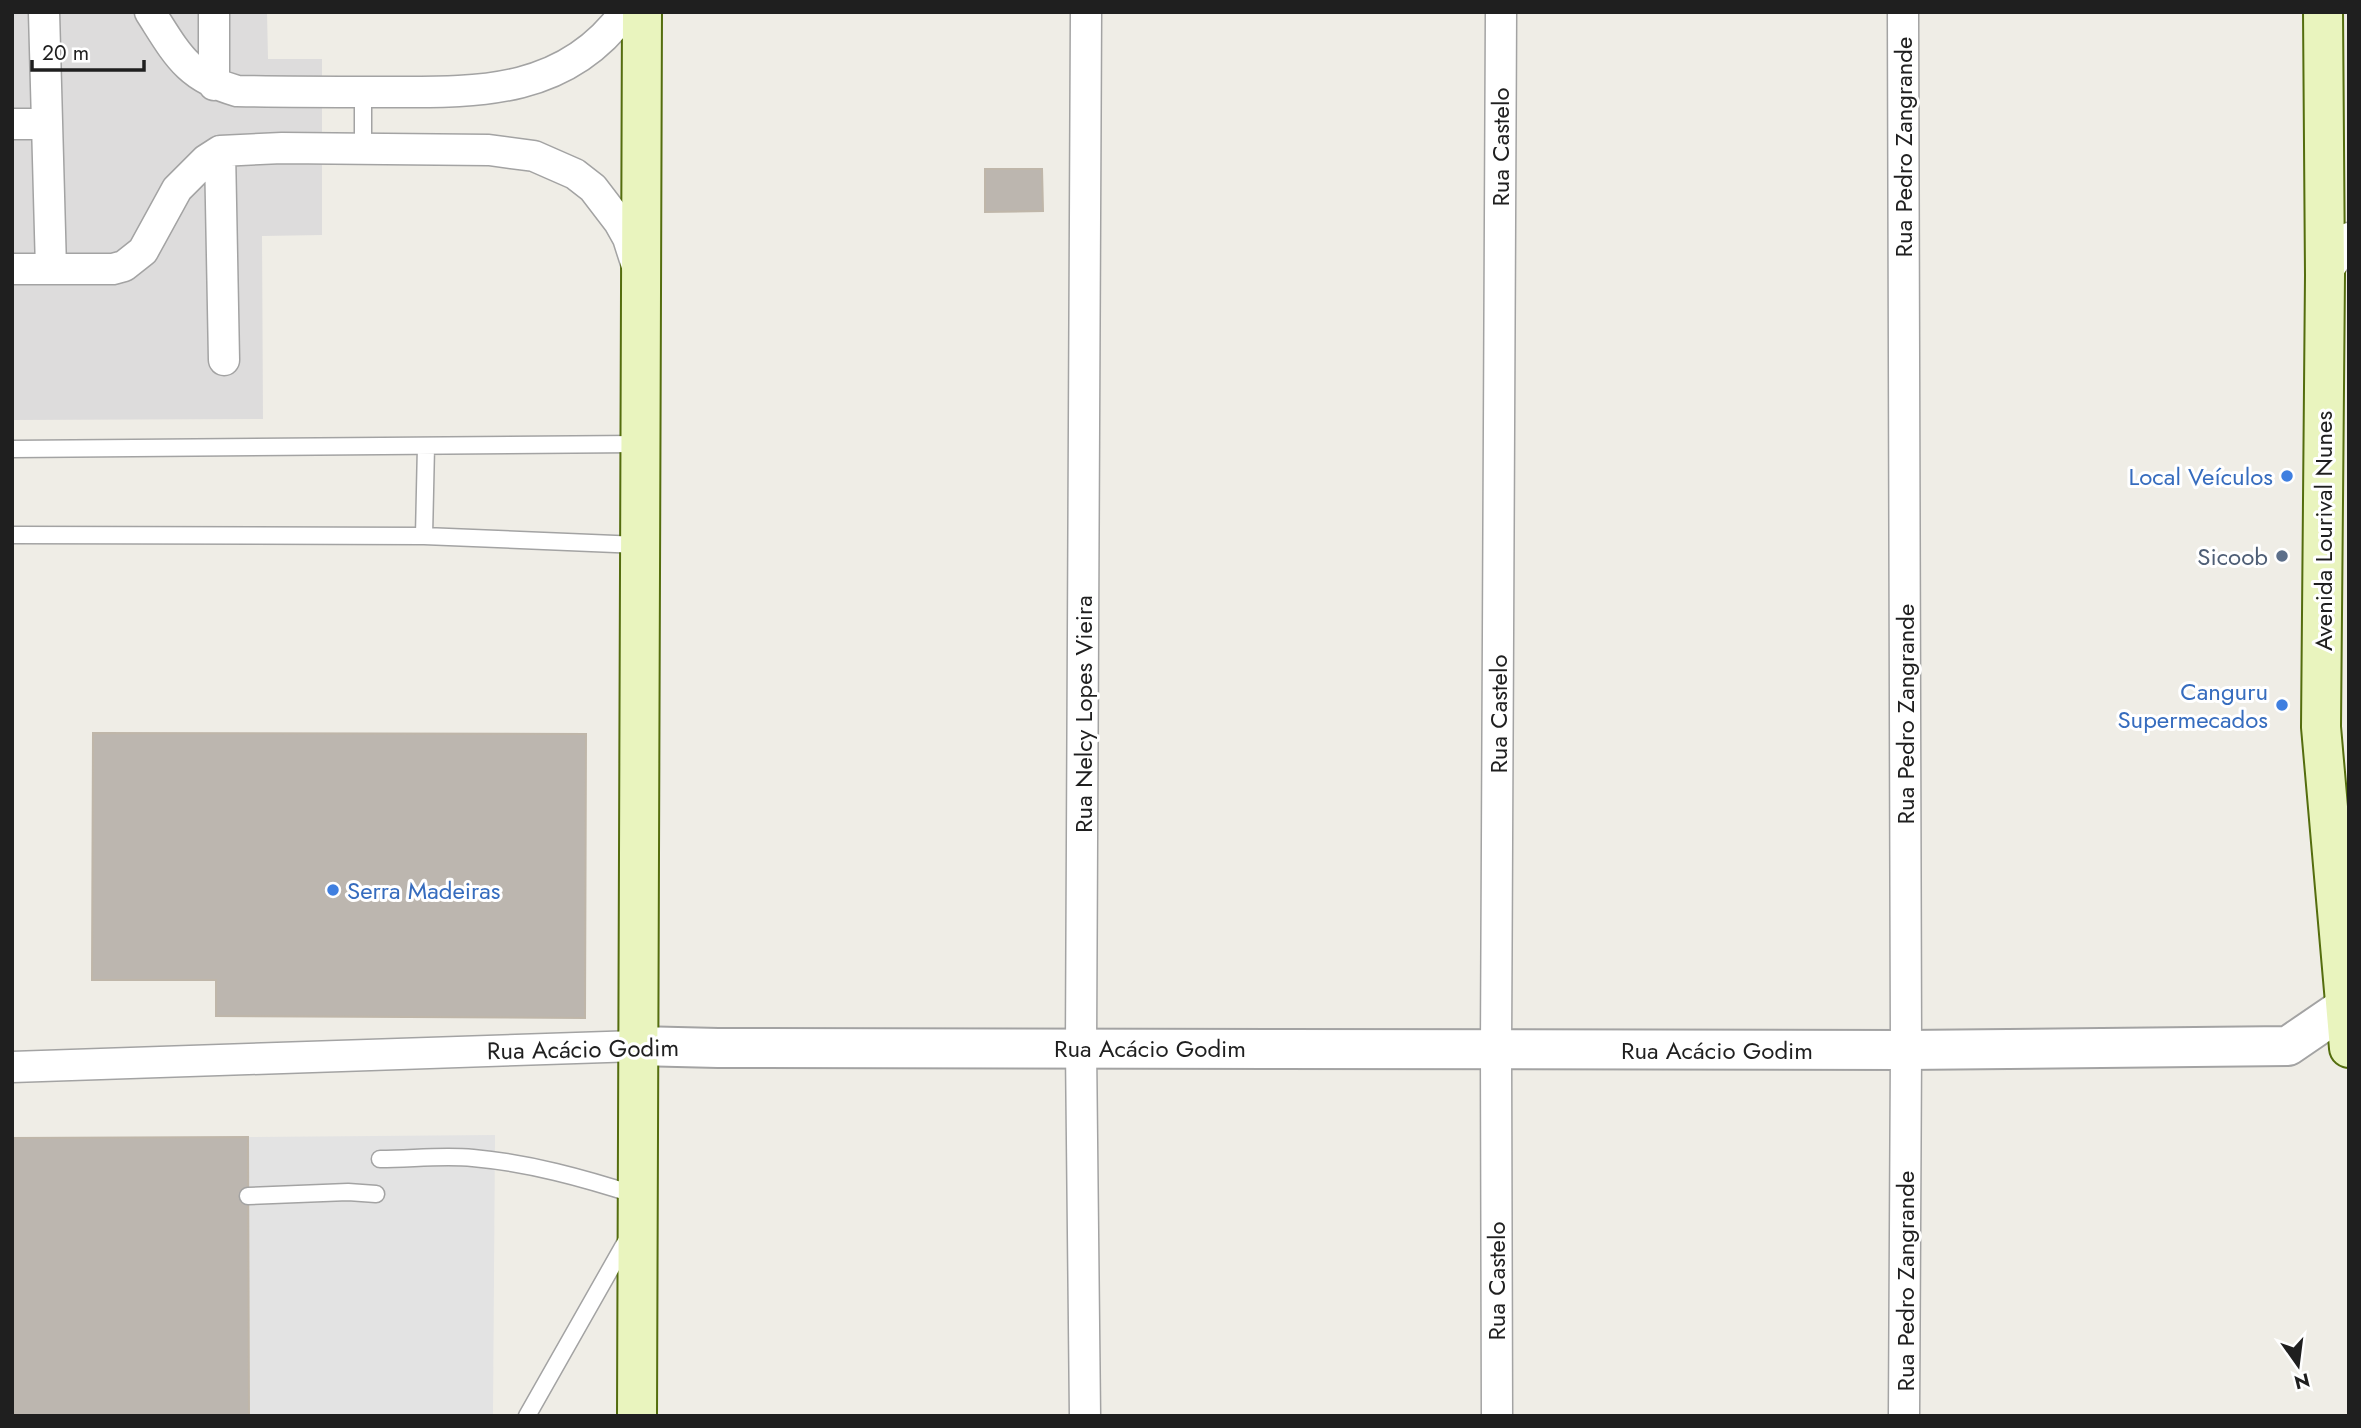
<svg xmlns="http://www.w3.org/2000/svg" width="2361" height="1428" viewBox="0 0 2361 1428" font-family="Jost,sans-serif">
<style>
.residential{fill:#dddcdc}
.parking{fill:#e3e3e3}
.building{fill:#bcb6af;stroke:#bfb6a9;stroke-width:2}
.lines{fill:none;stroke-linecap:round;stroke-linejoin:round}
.service-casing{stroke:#a3a3a3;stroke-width:19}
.minor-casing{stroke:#a3a3a3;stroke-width:33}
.tertiary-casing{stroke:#a3a3a3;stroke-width:42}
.secondary-casing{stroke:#546d0e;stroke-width:42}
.service{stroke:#fff;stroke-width:16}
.minor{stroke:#fff;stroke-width:30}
.tertiary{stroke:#fff;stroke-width:38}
.secondary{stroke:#e9f4be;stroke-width:38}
.shop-dot{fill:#3f7fe0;stroke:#fff;stroke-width:2.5}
.service-dot{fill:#5c6f8a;stroke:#fff;stroke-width:2.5}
.labels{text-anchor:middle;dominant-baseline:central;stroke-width:6;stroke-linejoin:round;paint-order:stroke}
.street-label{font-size:24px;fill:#1f1f1f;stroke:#fff}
.shop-label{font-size:24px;fill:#366cbe;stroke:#fff;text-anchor:end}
.service-label{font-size:24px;fill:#4e5e75;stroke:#fff;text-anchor:end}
</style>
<rect width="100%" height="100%" fill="#efede6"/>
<path class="residential" d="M12 12H267L268 59H322V235L262 236 263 419 12 420Z"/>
<path class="parking" d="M495 1135 493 1416H250L248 1137Z"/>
<path class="building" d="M985 169H1042L1043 211 985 212Z
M93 733 586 734 585 1018 216 1016V980H92Z
M248 1137 249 1416H12V1138Z"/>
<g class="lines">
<defs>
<path id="service" d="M363 92V149
M12 449 639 444
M12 535 424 536 639 545
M424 536 426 446
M380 1159C411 1159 443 1155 473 1158 529 1163 583 1178 636 1195
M248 1196 348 1192 376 1194
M527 1416 628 1238"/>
<path id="minor" d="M44 12 51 269H113L124 266 143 251 177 189 206 160 220 151 282 148 489 150 534 156 575 174 593 188 619 222 628 238 637 266
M150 12C177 54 187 77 237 91 284 92 330 92 377 92 470 92 563 98 625 12
M214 12V85
M1903 12 1906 1050 1904 1416
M12 124H46
M220 151 224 360
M12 269H51
M2325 275 2349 238
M12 1067 637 1046
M1085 1416 1081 1048 1086 12
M1497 1416 1496 1050 1501 12"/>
<path id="tertiary" d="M637 1046 718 1048 1906 1050 2288 1046 2345 1007 2349 998"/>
<path id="secondary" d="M2323 12 2325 275 2321 727 2349 1048
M637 1416 642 12"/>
</defs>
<use href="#service" class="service-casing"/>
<use href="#minor" class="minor-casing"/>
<use href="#tertiary" class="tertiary-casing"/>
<use href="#secondary" class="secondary-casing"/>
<use href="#service" class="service"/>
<use href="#minor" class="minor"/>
<use href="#tertiary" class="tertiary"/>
<use href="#secondary" class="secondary"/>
</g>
<g class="shop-dot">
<circle cx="2287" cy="476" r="7"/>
<circle cx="2282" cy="705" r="7"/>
<circle cx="333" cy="890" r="7"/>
</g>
<circle class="service-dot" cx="2282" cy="556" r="7"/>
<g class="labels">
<g class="street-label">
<text transform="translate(1500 147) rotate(-90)">Rua Castelo</text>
<text transform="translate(1903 147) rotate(-90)">Rua Pedro Zangrande</text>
<text transform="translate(2323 531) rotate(-90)">Avenida Lourival Nunes</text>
<text transform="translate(1083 714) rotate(-90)">Rua Nelcy Lopes Vieira</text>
<text transform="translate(1498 714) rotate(-90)">Rua Castelo</text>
<text transform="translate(1905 714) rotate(-90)">Rua Pedro Zangrande</text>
<text x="1150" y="1048">Rua Acácio Godim</text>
<text transform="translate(583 1049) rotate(-1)">Rua Acácio Godim</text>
<text x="1717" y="1050">Rua Acácio Godim</text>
<text transform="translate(1496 1281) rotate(-90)">Rua Castelo</text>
<text transform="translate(1905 1281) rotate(-90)">Rua Pedro Zangrande</text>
</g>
<g class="shop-label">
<text x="2273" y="476">Local Veículos</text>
<text x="2268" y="691">Canguru<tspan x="2268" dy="28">Supermecados</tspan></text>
<text x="347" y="890" text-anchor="start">Serra Madeiras</text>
</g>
<g class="service-label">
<text x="2268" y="556">Sicoob</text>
</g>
</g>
<rect width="2361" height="1428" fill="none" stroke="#1f1f1f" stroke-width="28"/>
<g transform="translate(2298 1365) rotate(166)" stroke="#ffffff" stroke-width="5" paint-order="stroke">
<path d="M0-5L12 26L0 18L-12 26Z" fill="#1f1f1f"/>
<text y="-10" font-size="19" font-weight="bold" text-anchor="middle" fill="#1f1f1f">N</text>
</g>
<path d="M32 60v10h112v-10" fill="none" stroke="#1f1f1f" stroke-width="3.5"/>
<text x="42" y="60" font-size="21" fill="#1f1f1f" stroke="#ffffff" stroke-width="5" paint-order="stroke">20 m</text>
</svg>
